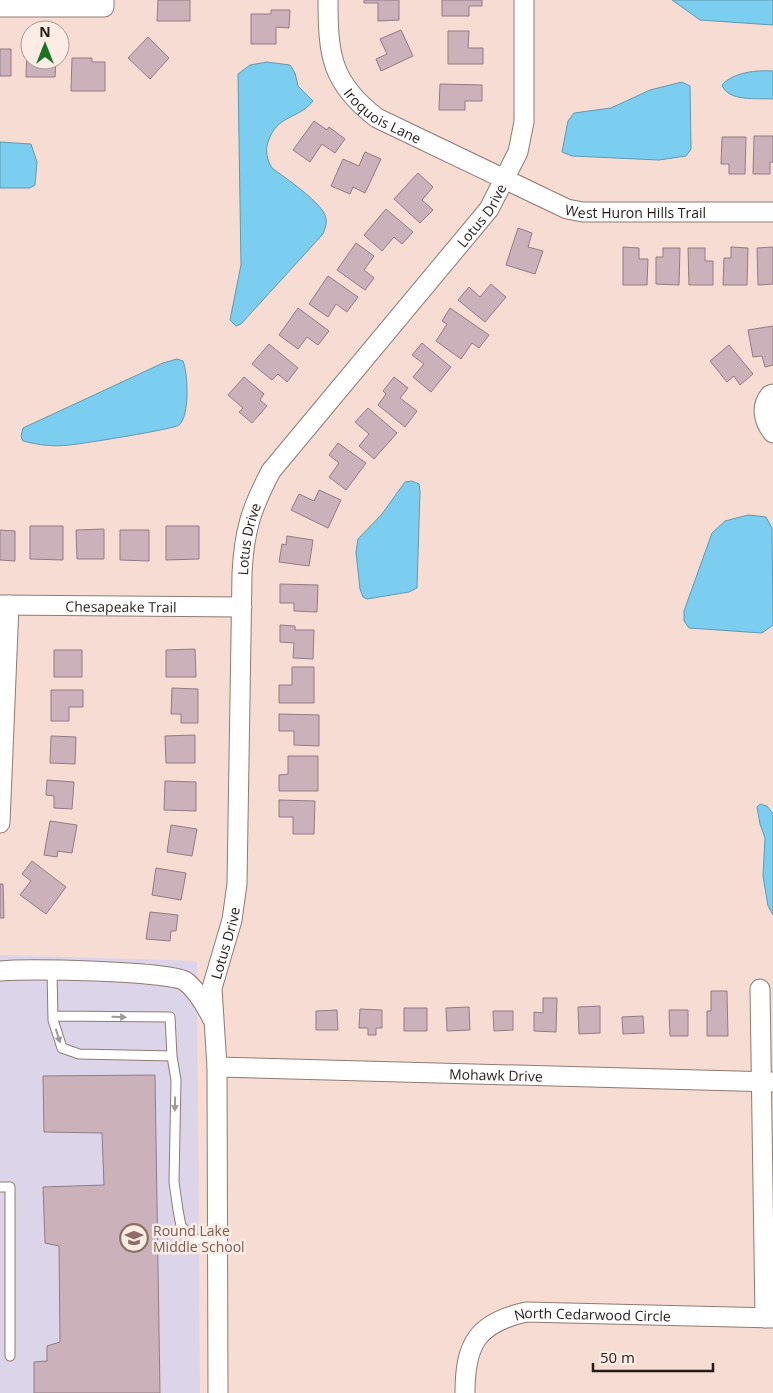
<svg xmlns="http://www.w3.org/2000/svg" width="773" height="1393" viewBox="0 0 773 1393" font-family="'Open Sans',sans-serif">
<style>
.education{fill:#dcd4e9}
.water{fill:#7bceef;stroke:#6199ae}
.building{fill:#cbb1ba;stroke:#937b84}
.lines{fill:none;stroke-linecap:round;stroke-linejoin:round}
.lane-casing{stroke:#917a71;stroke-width:11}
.street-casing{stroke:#917a71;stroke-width:21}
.lane{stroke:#fff;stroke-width:9}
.street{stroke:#fff;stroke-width:19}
.oneway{fill:#9d9997}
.labels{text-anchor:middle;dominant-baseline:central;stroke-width:5;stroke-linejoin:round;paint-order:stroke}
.street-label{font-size:14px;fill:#251c18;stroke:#fcece5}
.education-label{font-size:14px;fill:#785e54;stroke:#fcece5;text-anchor:start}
</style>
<rect width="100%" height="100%" fill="#f6dcd2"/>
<path class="education" d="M0 955 197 961 200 1393H0Z"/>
<path class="water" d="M672 0H773V25L700 20Z
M267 62 290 65 295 73 298 86 313 101C298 120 277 114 268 142 265 151 267 160 272 168 284 177 324 204 326 218 327 223 325 229 323 234L241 324 236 326 230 320 241 265 238 74 250 65Z
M773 71V99C757 98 728 102 722 85 733 72 757 70 773 71Z
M682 82 690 86 691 149 686 156 659 160 572 156 562 152 568 121 574 113 611 108 650 90Z
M0 142 31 144 37 162 35 185 30 188H0Z
M177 359 183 361C188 373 190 416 179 425 175 429 81 444 69 445 54 447 38 445 23 441L21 436 23 428 163 363Z
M412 481 419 484 420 491 417 588 409 592 367 599 363 597 360 589 356 552 358 539 382 514 405 482Z
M748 515 766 517 772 528 773 625 762 633 689 628 684 621V611L712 533 725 521Z
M760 804 767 806 773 814V915L768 906 763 876 765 838 760 824 757 807Z"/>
<path class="building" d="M158 0H190V21H157Z
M364 0H399V20L378 21V3H364Z
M442 0H482V6H469V16H442Z
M271 10H290L289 28 276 27V44H251V14H271Z
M401 30 413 56 381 71 376 59 387 54 380 39Z
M448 31H469L468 48H483V64H448Z
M148 37 169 58 150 79 128 58Z
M27 47H30V60H56L55 77H26Z
M0 49H11V76H0Z
M72 58H92V62H105V91H71Z
M440 84 482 85V101H465V110H439Z
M314 121 327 130 329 127 345 139 335 153 322 144 310 162 293 150Z
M754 136H773V162H770V174H753Z
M722 137H746L745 174H729V164H721Z
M365 152 381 159 365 193 353 187 350 194 331 186 343 159 359 166Z
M418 173 433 187 422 200 433 210 420 223 394 199Z
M386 209 413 232 402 244 394 237 382 251 364 235Z
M518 228 532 233 528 247 543 251 535 274 506 265Z
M356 243 374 256 364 270 374 278 365 290 337 270Z
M623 247 639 248V259H648L647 285H623Z
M731 247 748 248 747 285H723L724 258H731Z
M773 247V284L758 285 757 248Z
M663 248H680L679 285 656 284V257H663Z
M688 248H705V261H713V285H689Z
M328 276 358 297 347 312 336 304 328 317 309 304Z
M491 284 506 297 485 322 458 300 469 287 480 297Z
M298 308 329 331 318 345 307 337 298 349 279 335Z
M450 308 489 335 479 348 472 343 461 359 436 341 447 324 442 321Z
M773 326V365L765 367 762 356 753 357 748 330Z
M422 343 451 367 431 392 413 377 424 364 412 355Z
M269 344 298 368 287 382 278 374 272 380 252 364Z
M729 345 753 374 740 385 734 376 727 382 710 361Z
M244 377 264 394 260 400 267 406 252 423 239 412 243 408 228 395Z
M394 377 408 388 400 398 417 411 405 427 378 405 386 394 383 391Z
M368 408 397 433 374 459 359 446 369 434 355 422Z
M338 443 366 463 346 490 329 477 339 463 329 455Z
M319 490 341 500 328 528 291 510 299 494 314 501Z
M30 526H63V560L30 559Z
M166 526H199V559L166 560Z
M104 529V559H77L76 530Z
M0 530 15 531V561L0 560Z
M120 530H149V561L120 560Z
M287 536 313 540 309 566 279 562 282 544 286 545Z
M280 584 318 585 317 612 294 611V603H280Z
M280 625 295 626V630H314L313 659 293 658 294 643 280 642Z
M195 649 196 677H166V650Z
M54 650H82V677H54Z
M292 667H314V703H279V685H292Z
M172 688 198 689V723H181V714H171Z
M51 690H83V707H69V721H51Z
M279 714 319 715V746L294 745V731H279Z
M195 735V763H166L165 736Z
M51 736 76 737 75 764 50 763Z
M288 756H318V791H279V775L288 774Z
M47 780 74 782 72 809 54 808V796L46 795Z
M165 781 196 782V811L164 810Z
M279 800 315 801 314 834H293V817H279Z
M50 821 77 825 72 853 58 851 57 857 44 855Z
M171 825 197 829 192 856 167 852Z
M32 861 66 887 46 914 20 895 31 881 22 874Z
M156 868 186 873 181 900 152 895Z
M0 884H3L4 918H0Z
M150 912 178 915 176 931H171L170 941 146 939Z
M711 991H727L728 1036H707V1011H711Z
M543 998H557L556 1032 534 1031V1012L543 1013Z
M600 1006V1033L579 1034 578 1007Z
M469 1007 470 1030 447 1031 446 1008Z
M404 1008H427V1031H404Z
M360 1009 382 1010V1028H376V1035H368V1028H359Z
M337 1010 338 1030H316V1011Z
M669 1010H688V1036H670Z
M493 1011H513V1030L494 1031Z
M643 1016 644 1033 623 1034 622 1017Z
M155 1075 160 1393H34V1362L47 1361V1346L60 1342 59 1246 45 1243 43 1187 104 1185 102 1133 44 1132 43 1076Z"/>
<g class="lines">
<defs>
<path id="lane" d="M52 971 53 1020 62 1048 79 1054 172 1056
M53 1016 170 1017 172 1056 176 1080 174 1182 178 1210 181 1226 193 1238 218 1245
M0 1187H10V1356"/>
<g id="street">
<path id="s1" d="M328 0C328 55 331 83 377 118L567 209 583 212H773"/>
<path d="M0 7H104V0"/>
<path d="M773 394 770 395C760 407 764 422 773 433"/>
<path id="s2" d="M0 605 242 607"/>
<path d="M0 823 9 605"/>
<path d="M0 971C23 968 170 971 185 981 197 990 205 1004 212 1018"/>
<path d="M760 989 765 1318"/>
<path id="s3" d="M217 1067 773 1082"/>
<path id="s4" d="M218 1393 217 1067 212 988 232 920 237 884 242 574C244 531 251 509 271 471L489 209 518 152 524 122V0"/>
<path id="s5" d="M465 1393C465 1344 477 1323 526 1312L773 1318"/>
</g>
</defs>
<use href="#lane" class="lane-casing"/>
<use href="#street" class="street-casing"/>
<use href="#lane" class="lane"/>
<use href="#street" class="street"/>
</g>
<defs><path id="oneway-solid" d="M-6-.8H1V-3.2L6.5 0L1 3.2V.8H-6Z" transform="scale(1.25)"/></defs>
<g class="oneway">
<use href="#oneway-solid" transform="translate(119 1017) rotate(1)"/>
<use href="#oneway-solid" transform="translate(58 1036) rotate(73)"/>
<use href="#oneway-solid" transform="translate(175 1104) rotate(91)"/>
</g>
<defs>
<symbol id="school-ring" viewBox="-11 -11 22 22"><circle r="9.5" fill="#fcece5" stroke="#8d6e63" stroke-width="1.5"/><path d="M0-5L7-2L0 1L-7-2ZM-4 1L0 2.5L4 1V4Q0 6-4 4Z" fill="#8d6e63"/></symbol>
</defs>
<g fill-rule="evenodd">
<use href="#school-ring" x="118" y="1222" width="32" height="32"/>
</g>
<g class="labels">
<g class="street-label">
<text stroke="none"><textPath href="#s1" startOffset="138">Iroquois Lane</textPath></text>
<text stroke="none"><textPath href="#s1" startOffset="414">West Huron Hills Trail</textPath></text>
<text stroke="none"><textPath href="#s4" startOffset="1262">Lotus Drive</textPath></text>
<text stroke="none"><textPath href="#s4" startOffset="858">Lotus Drive</textPath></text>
<text stroke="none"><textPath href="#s2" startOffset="121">Chesapeake Trail</textPath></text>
<text stroke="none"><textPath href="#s4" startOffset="452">Lotus Drive</textPath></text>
<text stroke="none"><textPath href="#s3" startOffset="279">Mohawk Drive</textPath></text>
<text stroke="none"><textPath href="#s5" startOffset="180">North Cedarwood Circle</textPath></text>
</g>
<g class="education-label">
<text x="153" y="1230">Round Lake<tspan x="153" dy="16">Middle School</tspan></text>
</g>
</g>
<g transform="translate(45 45)"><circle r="24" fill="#fcece5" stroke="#a69993"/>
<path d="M0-4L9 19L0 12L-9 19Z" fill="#1a7421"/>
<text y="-8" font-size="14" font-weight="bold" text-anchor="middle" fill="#251c18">N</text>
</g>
<path d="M593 1363v8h120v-8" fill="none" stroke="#251c18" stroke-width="2.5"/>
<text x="600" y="1363" font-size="15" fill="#251c18" stroke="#fcece5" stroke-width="4" paint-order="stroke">50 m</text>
</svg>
